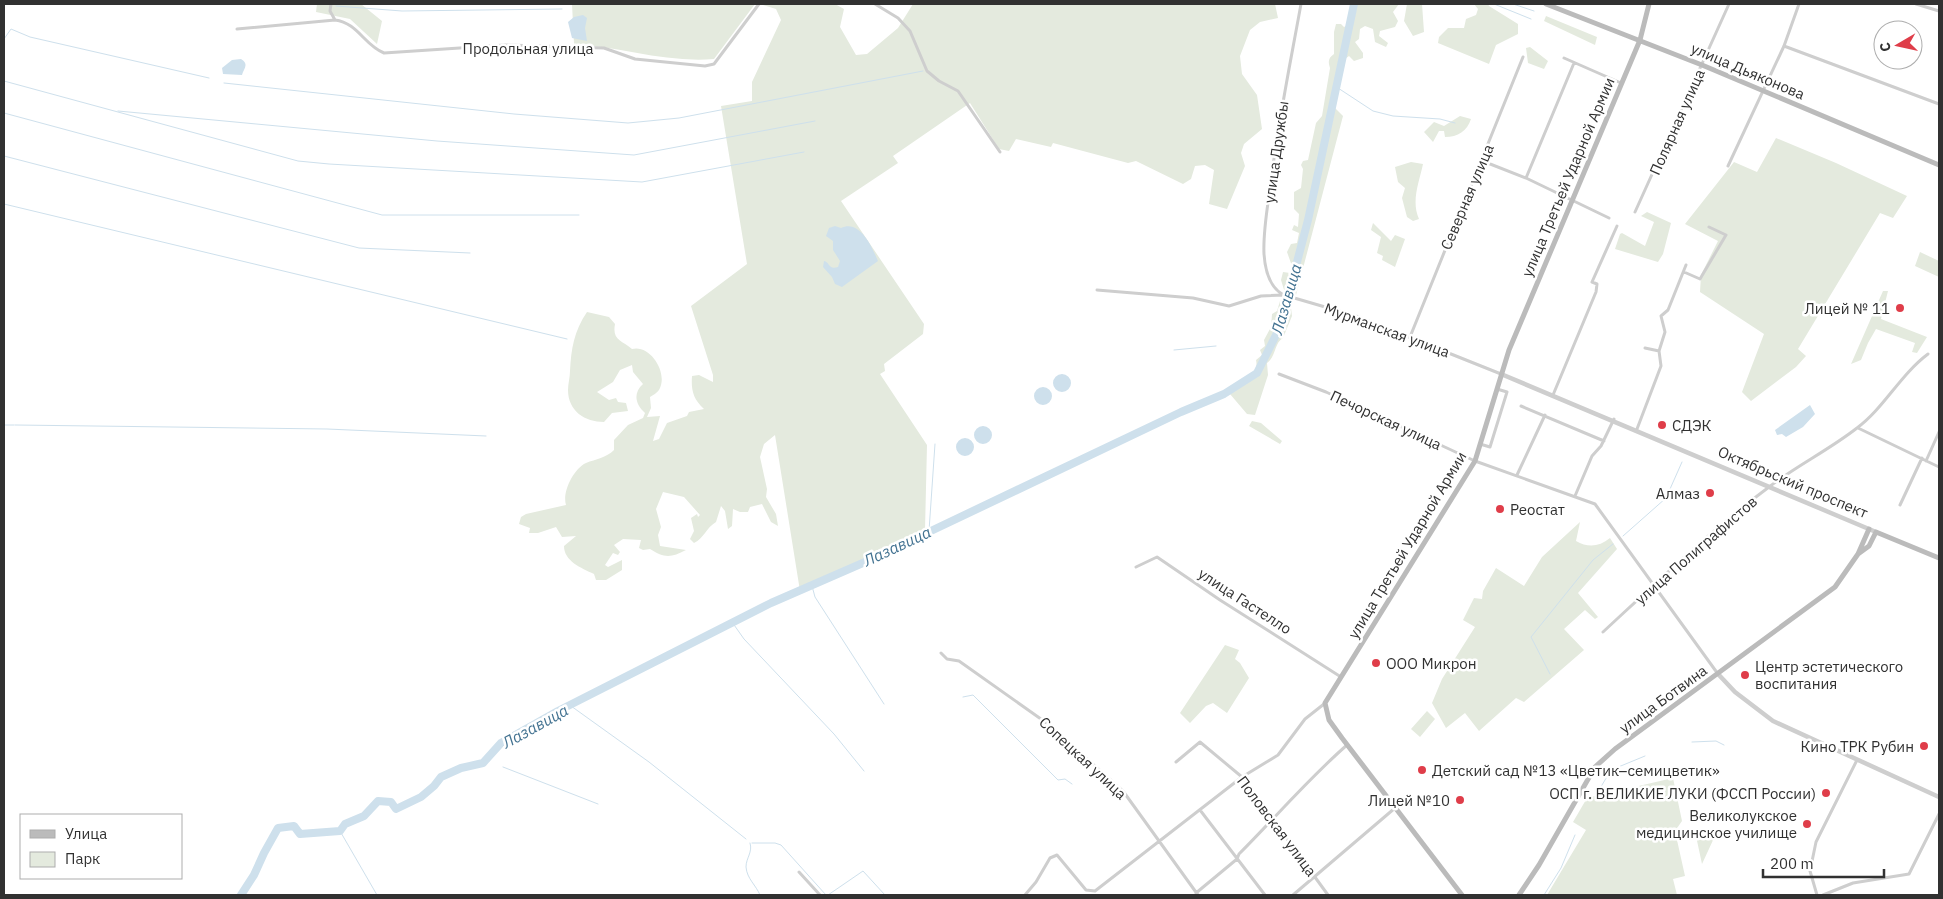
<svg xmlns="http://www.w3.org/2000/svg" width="1943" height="899" viewBox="0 0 1943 899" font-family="'IBM Plex Sans',sans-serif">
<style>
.green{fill:#e4eade}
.water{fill:#cee0ec}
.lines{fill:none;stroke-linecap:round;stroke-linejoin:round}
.stream{stroke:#cee0ec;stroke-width:1}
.river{stroke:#cee0ec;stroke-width:8}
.minor{stroke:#cecece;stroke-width:3}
.tertiary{stroke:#cecece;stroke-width:4.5}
.secondary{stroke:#bbb;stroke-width:5}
.poi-dot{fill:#df3d49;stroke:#fff;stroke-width:2}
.labels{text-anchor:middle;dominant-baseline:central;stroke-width:5;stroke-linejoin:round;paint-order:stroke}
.street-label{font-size:15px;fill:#313131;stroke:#fff}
.poi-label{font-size:15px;fill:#313131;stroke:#fff;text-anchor:end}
.water-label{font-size:16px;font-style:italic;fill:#427291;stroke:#fff}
</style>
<rect width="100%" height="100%" fill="#fff"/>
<path class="green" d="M317 4H361L382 21 377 44 350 19 316 12Z
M572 4H755L714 59C666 63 621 47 574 44Z
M764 4H835L844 9 840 27 856 55 867 54 898 28 913 4H1275L1278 18 1260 22 1250 30 1240 56 1242 74 1257 95 1262 129 1244 144 1241 153 1245 166 1227 209 1209 204 1214 170 1205 165 1195 166 1191 179 1183 184 1136 161 1128 163 1053 143 1051 147 1016 139 1009 151 999 149 970 103 893 156 898 163 841 201 924 324 923 334 884 364 885 371 880 374 927 445 925 530 800 591 775 435 764 444 760 457 767 489 766 497 776 514 778 526 771 522 762 504 750 507 748 512H740L733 509 732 526 728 529 725 511 721 506 716 522C706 528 704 538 694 543L690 539 694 531 691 518 697 514 698 517 700 515 684 497 663 492 656 509 661 527 658 535 660 546 686 550C671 558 664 558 650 549L643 550 639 548 641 540 623 539 614 545 620 552 618 555 613 553 605 565 608 567 622 560V570L606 580H596L594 574C581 568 564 561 564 546L576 536 562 537 556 527 538 533H529L530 528 519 524 521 517 526 514 566 505C562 493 573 469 586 463 596 459 606 458 614 450V440L628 425 643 418 645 413C635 404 633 393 643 384L633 372 632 365 620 370 613 382 597 392 609 400 616 398 618 402 626 403 628 411 612 413 604 422C585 422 568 411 568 390 568 384 570 377 570 371 571 349 574 331 587 312L609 317 615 324C612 340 621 340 632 349 650 344 669 373 659 390 657 393 653 395 650 397L651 408 647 417 660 416 653 441 659 439 667 423 687 416 689 412 704 409C693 399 691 390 692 376L699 375 713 382V375L691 306 747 264 721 106 752 101V82L781 20 776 9 763 5Z
M1357 4H1399L1393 12 1398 21 1395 27 1380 31 1379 36 1388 43 1386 47 1375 42 1373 29 1365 26 1360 29 1359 39 1355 42 1363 53V58L1354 61 1349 56 1345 59 1335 108 1343 116 1296 295 1291 296 1285 293 1281 280 1283 272 1290 273 1293 269 1287 252 1291 244 1297 243 1299 233 1292 230 1294 225 1298 227 1299 214 1294 209V192L1301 188 1303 169 1301 165 1303 161 1308 160 1316 123 1322 116 1330 68C1328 62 1328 58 1334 54V32L1336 24H1341L1344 27 1353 22Z
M1407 4H1422L1424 32 1413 36 1404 21Z
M1474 4H1488L1489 6 1518 24V34L1496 45 1489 64 1438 43 1439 37 1448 28H1464L1466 19 1476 15 1478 9Z
M1546 16 1597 37 1595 45 1544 21Z
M1530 47 1548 61 1544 69 1528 63 1526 48Z
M1460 116 1471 119C1467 131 1458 137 1445 137L1444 131H1439L1433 142 1424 132 1434 122 1444 126Z
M1776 138 1836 163 1907 196 1893 218 1880 213 1798 349 1806 356 1796 367 1751 401 1742 392 1764 334 1700 292 1701 275 1718 241 1685 224 1734 162 1757 172Z
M1411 162 1423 164C1419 183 1411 201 1419 219L1413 221 1407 217 1402 198 1405 188 1398 182 1395 167Z
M1647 212 1671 223 1663 254 1658 262 1615 249 1620 234 1622 233 1645 246 1654 222 1641 216Z
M1373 223 1391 241 1395 235 1405 239 1395 267 1382 260 1383 256 1377 253 1381 237 1371 230Z
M1920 252 1939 261V277L1915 266Z
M1883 291H1888L1881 319 1927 337 1917 353 1912 352 1915 343 1876 329 1868 343 1861 360 1851 364Z
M1284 298 1290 300 1292 316 1283 338C1274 343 1276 357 1267 363L1268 375 1255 415 1247 414 1230 394 1229 389C1238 380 1260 377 1256 360L1262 355 1260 350 1265 346 1264 340 1271 327 1272 314 1277 311 1280 301Z
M1252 421 1261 423 1282 441 1280 444 1249 426Z
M1580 522 1576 541C1588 548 1599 547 1610 538L1617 549 1578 593 1598 617 1595 619 1585 610 1564 629 1584 650 1524 702 1516 698 1479 731 1465 713 1446 728 1432 703 1442 679 1475 627 1463 620 1474 598 1482 599 1483 591 1496 568 1524 586 1542 557Z
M1225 645 1239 650 1235 659 1240 663 1249 678 1227 713 1213 703 1206 706 1190 723 1180 713Z
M1427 711 1435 719 1420 737 1411 729Z
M1673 778 1682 821 1675 831 1685 876 1673 879 1677 895H1547L1586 830 1573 822 1587 798Z
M1706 834 1714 838 1702 864 1696 836Z"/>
<path class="water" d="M583 15 587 18 585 28 587 41 572 38 568 22 574 17Z
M241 59C250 64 243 70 242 75L223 74 222 68 232 60Z
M835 226 841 228C860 219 872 247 878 261L842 287 835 284 832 277 823 267 824 261C830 262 828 270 838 267L840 261 833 250V241L826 236 829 228Z
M1053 383a9 9 0 1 1 18 0a9 9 0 1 1-18 0Z
M1034 396a9 9 0 1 1 18 0a9 9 0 1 1-18 0Z
M1810 405 1815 414 1803 427 1786 437 1782 434 1777 435 1775 430Z
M974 435a9 9 0 1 1 18 0a9 9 0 1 1-18 0Z
M956 447a9 9 0 1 1 18 0a9 9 0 1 1-18 0Z"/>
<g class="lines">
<path class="stream" d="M1494 4 1531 19
M1513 4 1534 11
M336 6 402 11 562 9
M4 39 11 29 30 37 209 78
M4 81 298 161 329 164 642 182 804 152
M224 83 514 114 628 123 679 118 923 71
M1338 88 1373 111 1393 116 1440 119 1455 123
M118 111 437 141 634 155 815 121
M4 113 382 215H579
M4 156 359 248 470 253
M4 204 567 339
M1174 350 1216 346
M4 425H14
M15 425 327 429 486 436
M929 531 935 444
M1623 536 1666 498 1682 462
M812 586 815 597 884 704
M732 622 744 639 834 734 864 771
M1550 674 1531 637 1593 560 1613 544
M963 697 973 695 1058 780 1065 779 1072 784
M571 706 649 762 746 839
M1692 742 1716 741 1724 745
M486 760 489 761
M503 767 598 804
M1599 790 1611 770 1645 756
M340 831 377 895
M750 843C753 852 746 858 746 867 747 879 756 885 760 895
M752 843H775L781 845 826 895
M828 895 863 871 885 895
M1544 895 1561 868 1575 835"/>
<path class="river" d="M241 895 254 875 264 853 278 828 294 826 300 834 340 831 345 824 364 816 378 801 391 802 396 809 421 797 434 786 441 777 461 768 483 763 501 743 558 711 771 603 872 559 1181 412 1224 394 1257 373 1280 327 1308 220 1354 4"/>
<path class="minor" d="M331 4 330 11 335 20
M875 4 898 18 910 31 927 71 939 81 958 91 1000 152
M1916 4 1939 11
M237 29 335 20C358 23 364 45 384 53L505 45 604 48 635 59 705 66 714 64 759 4
M1784 46 1939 104
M1564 58 1621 83
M1480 160 1526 178 1609 218
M1728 166 1784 46 1799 4
M1526 178 1574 63
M1635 212 1729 4
M1684 272 1700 279 1726 235 1709 227
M1097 290 1193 298 1229 306 1261 296 1284 295 1356 316 1501 374
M1282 294C1269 286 1265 269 1264 254 1263 232 1267 210 1270 189 1277 127 1290 65 1301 4
M1410 337 1523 57
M1659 351 1665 332 1661 316 1668 310 1686 265
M1279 374 1326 392 1475 461 1595 504 1718 674
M1553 395 1596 292 1597 284 1592 282 1617 226
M1521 406 1604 441
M1858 428 1939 467
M1637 429 1661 366 1659 351 1645 348
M1480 444 1490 447 1507 392 1497 389
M1926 461 1939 432
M1517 475 1545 415
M1575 496 1592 456 1601 446 1614 419
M1900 505 1922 458
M1136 567 1157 557 1220 600 1341 677
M1603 632C1657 582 1710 531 1769 487 1796 466 1829 450 1857 428 1884 408 1900 375 1928 354
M941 653 947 659 959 661 1048 724 1123 791 1198 895
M1176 762 1200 742 1242 777 1328 895
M1200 810 1265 895
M799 872 820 895
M1196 893 1237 859 1239 854C1275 818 1308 779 1347 745
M1025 895 1036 882 1050 858 1057 855 1086 890 1095 891 1242 777 1278 755 1305 719 1324 704
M1293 895 1395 808
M1817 895 1810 871 1816 842 1857 760
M1823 895 1853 883 1909 874 1939 814"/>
<path class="tertiary" d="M1501 374 1876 532
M1719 675 1735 692 1773 721 1939 797"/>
<path class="secondary" d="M1546 4 1702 65 1939 165
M1858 554 1869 546 1876 532 1939 558
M1462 895 1342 738 1329 720 1325 703 1475 461 1509 350 1640 40 1649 4
M1519 895 1539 865 1595 767 1615 749 1835 587 1858 554 1869 529"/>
</g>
<g class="poi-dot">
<circle cx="1900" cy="308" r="5"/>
<circle cx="1662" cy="425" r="5"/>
<circle cx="1710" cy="493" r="5"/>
<circle cx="1500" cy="509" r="5"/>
<circle cx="1376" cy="663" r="5"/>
<circle cx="1745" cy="675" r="5"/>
<circle cx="1924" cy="746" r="5"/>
<circle cx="1422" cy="770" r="5"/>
<circle cx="1826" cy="793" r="5"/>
<circle cx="1460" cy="800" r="5"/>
<circle cx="1807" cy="824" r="5"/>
</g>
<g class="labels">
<g class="street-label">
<text x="528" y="48">Продольная улица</text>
<text transform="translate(1748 71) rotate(23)">улица Дьяконова</text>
<text transform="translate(1677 122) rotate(-66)">Полярная улица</text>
<text transform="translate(1276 152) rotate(-82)">улица Дружбы</text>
<text transform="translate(1568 177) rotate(-67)">улица Третьей Ударной Армии</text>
<text transform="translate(1467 197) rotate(-67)">Северная улица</text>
<text transform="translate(1387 330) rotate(20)">Мурманская улица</text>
<text transform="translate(1386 420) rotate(25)">Печорская улица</text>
<text transform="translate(1793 482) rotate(23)">Октябрьский проспект</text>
<text transform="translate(1407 545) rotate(-59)">улица Третьей Ударной Армии</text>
<text transform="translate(1696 550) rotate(-41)">улица Полиграфистов</text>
<text transform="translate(1245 601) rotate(33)">улица Гастелло</text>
<text transform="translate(1663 699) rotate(-36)">улица Ботвина</text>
<text transform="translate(1083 758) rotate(43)">Сопецкая улица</text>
<text transform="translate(1277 826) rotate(53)">Половская улица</text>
</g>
<g class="poi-label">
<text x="1890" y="308">Лицей № 11</text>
<text x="1672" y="425" text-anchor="start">СДЭК</text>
<text x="1700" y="493">Алмаз</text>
<text x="1510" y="509" text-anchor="start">Реостат</text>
<text x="1386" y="663" text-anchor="start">ООО Микрон</text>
<text x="1755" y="666" text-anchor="start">Центр эстетического<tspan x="1755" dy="17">воспитания</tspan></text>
<text x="1914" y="746">Кино ТРК Рубин</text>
<text x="1432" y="770" text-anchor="start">Детский сад №13 «Цветик–семицветик»</text>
<text x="1816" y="793">ОСП г. ВЕЛИКИЕ ЛУКИ (ФССП России)</text>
<text x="1450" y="800">Лицей №10</text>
<text x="1797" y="815">Великолукское<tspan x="1797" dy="17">медицинское училище</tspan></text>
</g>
<g class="water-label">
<text transform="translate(1286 299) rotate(-74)">Лазавица</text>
<text transform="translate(897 546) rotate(-25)">Лазавица</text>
<text transform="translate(535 726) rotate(-29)">Лазавица</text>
</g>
</g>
<rect width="1943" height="899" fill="none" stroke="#313131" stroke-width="10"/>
<rect x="20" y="814" width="162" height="65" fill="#ffffff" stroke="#adadad"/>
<rect x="30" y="830" width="25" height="8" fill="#bbbbbb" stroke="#adadad"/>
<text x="65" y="839" font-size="15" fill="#313131">Улица</text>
<rect x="30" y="852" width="25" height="15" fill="#e4eade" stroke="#adadad"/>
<text x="65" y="864" font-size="15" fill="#313131">Парк</text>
<g transform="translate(1898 45) rotate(261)"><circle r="24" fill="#ffffff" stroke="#adadad"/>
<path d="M0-4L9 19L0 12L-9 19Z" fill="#df3d49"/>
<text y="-8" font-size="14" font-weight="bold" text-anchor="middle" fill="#313131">С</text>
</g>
<path d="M1763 869v8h121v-8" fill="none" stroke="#313131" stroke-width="2.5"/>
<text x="1770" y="869" font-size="15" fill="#313131" stroke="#ffffff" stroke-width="4" paint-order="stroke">200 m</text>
</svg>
